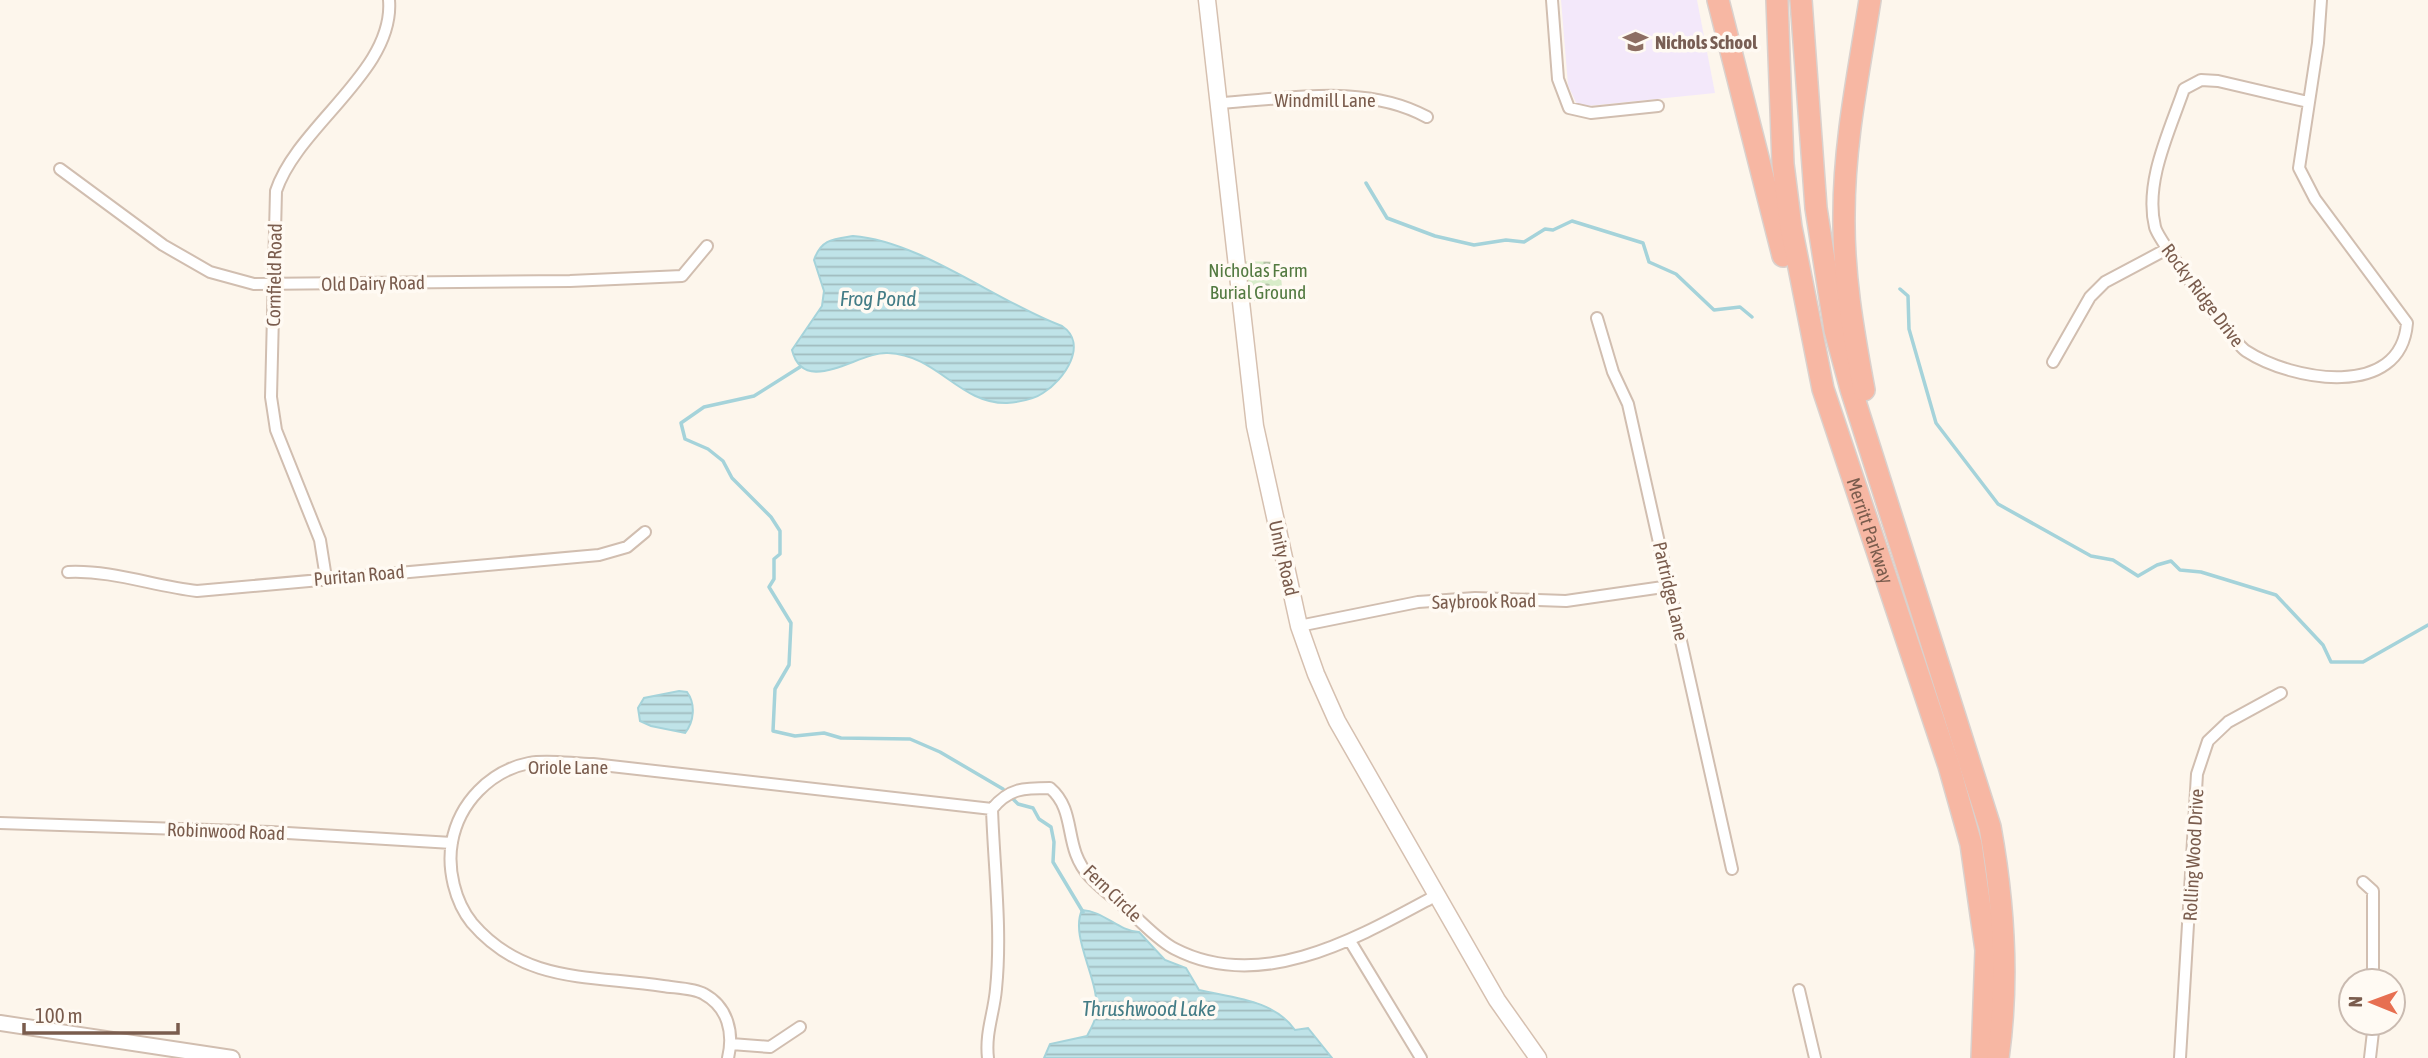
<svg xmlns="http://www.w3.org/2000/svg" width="2428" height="1058" viewBox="0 0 2428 1058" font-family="'Asap Condensed',sans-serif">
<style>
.education{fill:#f3e8fa}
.cemetery{fill:url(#cemetery-stones)}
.water{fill:url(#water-rules);stroke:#a5d3da;stroke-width:2}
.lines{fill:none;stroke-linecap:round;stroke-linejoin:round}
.stream{stroke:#a5d3da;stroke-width:3.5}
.minor-casing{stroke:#d1beb0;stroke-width:14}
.tertiary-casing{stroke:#d1beb0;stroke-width:18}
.secondary-casing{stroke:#d6c0b0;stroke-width:19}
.motorway-casing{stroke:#dad1cd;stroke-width:24}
.minor{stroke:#fff;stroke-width:10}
.tertiary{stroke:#fff;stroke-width:14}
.secondary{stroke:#fff;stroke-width:16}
.motorway{stroke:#f7b7a3;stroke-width:21}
.labels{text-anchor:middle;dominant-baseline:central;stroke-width:7;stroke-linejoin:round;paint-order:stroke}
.education-label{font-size:19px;font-weight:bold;fill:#785e54;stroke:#fffaf3;text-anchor:start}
.street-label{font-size:19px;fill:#7a5c4d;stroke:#fffaf3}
.park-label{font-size:19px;fill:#537a41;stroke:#fffaf3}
.water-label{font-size:21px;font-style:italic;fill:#437c86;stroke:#fffaf3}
</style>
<defs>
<pattern id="cemetery-stones" width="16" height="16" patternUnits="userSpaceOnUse" patternTransform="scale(1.75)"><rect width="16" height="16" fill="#d8ecc9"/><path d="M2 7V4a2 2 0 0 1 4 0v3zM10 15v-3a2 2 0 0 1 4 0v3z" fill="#b4c2a5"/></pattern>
<pattern id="water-rules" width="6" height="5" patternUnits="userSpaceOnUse" patternTransform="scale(1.75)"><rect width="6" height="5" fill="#bfe3e8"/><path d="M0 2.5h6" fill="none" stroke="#a0bbbe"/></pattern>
</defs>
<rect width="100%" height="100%" fill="#fdf6ec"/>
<path class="education" d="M1561 0H1697L1715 93 1578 107 1568 85Z"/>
<path class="cemetery" d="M1233 261 1280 262 1283 301H1237Z"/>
<path class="water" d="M853 236C921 241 997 302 1062 326 1089 344 1064 380 1043 393 1033 400 1019 402 1007 403 959 404 938 355 888 353 859 351 804 398 792 350L822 306 824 291 814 260C821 239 833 239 853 236Z
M679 691 687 692C696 704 694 722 685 733L651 726 640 721 638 708 644 698Z
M1082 910C1104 911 1118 931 1139 932L1165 960 1186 968 1199 990C1234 998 1274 1000 1295 1030L1308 1028 1332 1058H1044L1050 1044 1087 1036C1090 1030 1095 1022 1096 1015 1102 983 1069 938 1082 910Z"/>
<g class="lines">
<path class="stream" d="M1366 183 1387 218 1435 236 1474 245 1506 240 1524 242 1545 229 1553 230 1572 221 1643 243 1649 262 1676 274 1714 310 1740 307 1752 317
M1900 289 1908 296 1909 329 1936 423 1998 504 2091 556 2113 560 2138 576 2157 565 2171 561 2180 570 2201 572 2276 595 2323 645 2331 662H2363L2428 625
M800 367 754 396 704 407 681 423 685 439 708 449 723 461 732 478 771 517 780 531V554L774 559V579L769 587 791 623 789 665 775 689 773 731 795 736 824 733 841 738 910 739 940 752 1003 789
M1012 798 1018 804 1033 808 1039 819 1051 827 1054 842 1053 862 1083 912"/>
<defs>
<path id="minor" d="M1552 0 1558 79 1569 108 1591 113 1658 106
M2308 102 2218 81 2201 80 2184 89C2170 130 2144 182 2155 227 2158 240 2235 344 2246 351 2292 381 2401 400 2407 323L2315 199 2299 168 2318 43 2321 0
M1219 103C1288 99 1365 83 1427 117
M60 169 163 245 210 272 254 284 570 281 682 276 707 246
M1597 318 1613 372 1628 404 1732 869
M2053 362 2090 297 2105 282 2167 249
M68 572C113 570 153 586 197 591L599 555 627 547 645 532
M326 578 320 540 276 430 271 397 276 191C298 125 395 71 389 0
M1299 626 1418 602 1475 598 1566 601 1670 586
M0 823 271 832 452 843
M2363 882 2373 891V981
M1350 941 1421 1058
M1799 990 1815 1058
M731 1044 770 1047 800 1027
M728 1058C734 1033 728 1007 704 994 694 988 675 988 663 986 591 975 524 984 472 923 455 902 447 869 452 842 459 803 490 771 529 763 548 759 573 764 593 764L992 809
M988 1058C985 1033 994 1013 996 989 1002 930 994 868 992 809 1009 788 1024 788 1050 788 1078 812 1062 847 1090 877 1102 890 1117 900 1130 912 1144 924 1159 941 1175 949 1262 994 1359 937 1435 896
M2180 1058 2197 774 2208 741 2228 722 2281 693
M2370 1058 2374 1023"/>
<path id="tertiary" d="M0 1023 232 1058"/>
<path id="secondary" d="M1207 0 1255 426 1299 626 1316 674 1337 721 1497 1000 1538 1058"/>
<g id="motorway">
<path d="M1718 0 1783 256"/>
<path id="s1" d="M1777 0 1783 164 1791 227 1823 389 1949 766 1971 844 1986 950 1982 1058"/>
<path d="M1801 0 1816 208 1835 330 1851 389 1990 827C2004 904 2009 980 1998 1058"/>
<path d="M1864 390C1853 331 1843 274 1844 214 1844 142 1859 71 1870 0"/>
</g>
</defs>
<use href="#minor" class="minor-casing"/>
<use href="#tertiary" class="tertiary-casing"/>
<use href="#secondary" class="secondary-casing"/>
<use href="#motorway" class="motorway-casing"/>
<use href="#minor" class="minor"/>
<use href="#tertiary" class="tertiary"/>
<use href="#secondary" class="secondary"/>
<use href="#motorway" class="motorway"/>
</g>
<defs>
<symbol id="school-bare" viewBox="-9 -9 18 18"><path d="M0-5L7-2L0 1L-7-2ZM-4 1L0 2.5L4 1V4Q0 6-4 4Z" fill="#8d6e63" stroke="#fffaf3" stroke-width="2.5" paint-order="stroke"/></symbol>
</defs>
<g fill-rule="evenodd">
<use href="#school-bare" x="1618" y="24" width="35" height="35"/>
</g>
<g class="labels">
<g class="education-label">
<text x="1655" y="42">Nichols School</text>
</g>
<g class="street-label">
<text x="1325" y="100">Windmill Lane</text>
<text transform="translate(274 275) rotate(-89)">Cornfield Road</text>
<text transform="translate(373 283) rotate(-1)">Old Dairy Road</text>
<text transform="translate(2203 295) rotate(53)">Rocky Ridge Drive</text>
<text stroke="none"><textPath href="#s1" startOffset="542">Merritt Parkway</textPath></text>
<text transform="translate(1284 558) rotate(77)">Unity Road</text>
<text transform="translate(359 575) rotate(-5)">Puritan Road</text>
<text transform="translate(1671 591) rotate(77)">Partridge Lane</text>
<text transform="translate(1484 601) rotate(-1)">Saybrook Road</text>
<text x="568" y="767">Oriole Lane</text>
<text transform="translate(226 831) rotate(2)">Robinwood Road</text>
<text transform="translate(2193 855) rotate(-87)">Rolling Wood Drive</text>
<text transform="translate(1113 893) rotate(44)">Fern Circle</text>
</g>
<g class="park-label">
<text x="1258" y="270">Nicholas Farm<tspan x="1258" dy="22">Burial Ground</tspan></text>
</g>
<g class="water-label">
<text x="878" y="298">Frog Pond</text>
<text x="1149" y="1008">Thrushwood Lake</text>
</g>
</g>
<g transform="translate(2372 1002) rotate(271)"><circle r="33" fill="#fffaf3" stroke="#cabbb1" stroke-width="2"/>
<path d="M0-5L12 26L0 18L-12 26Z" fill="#e76f51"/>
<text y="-10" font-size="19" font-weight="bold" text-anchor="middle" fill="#7a5c4d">N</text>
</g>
<path d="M24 1023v10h154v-10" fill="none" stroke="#7a5c4d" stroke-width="3.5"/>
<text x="35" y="1023" font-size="21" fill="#7a5c4d" stroke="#fffaf3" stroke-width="5" paint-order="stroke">100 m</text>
</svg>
